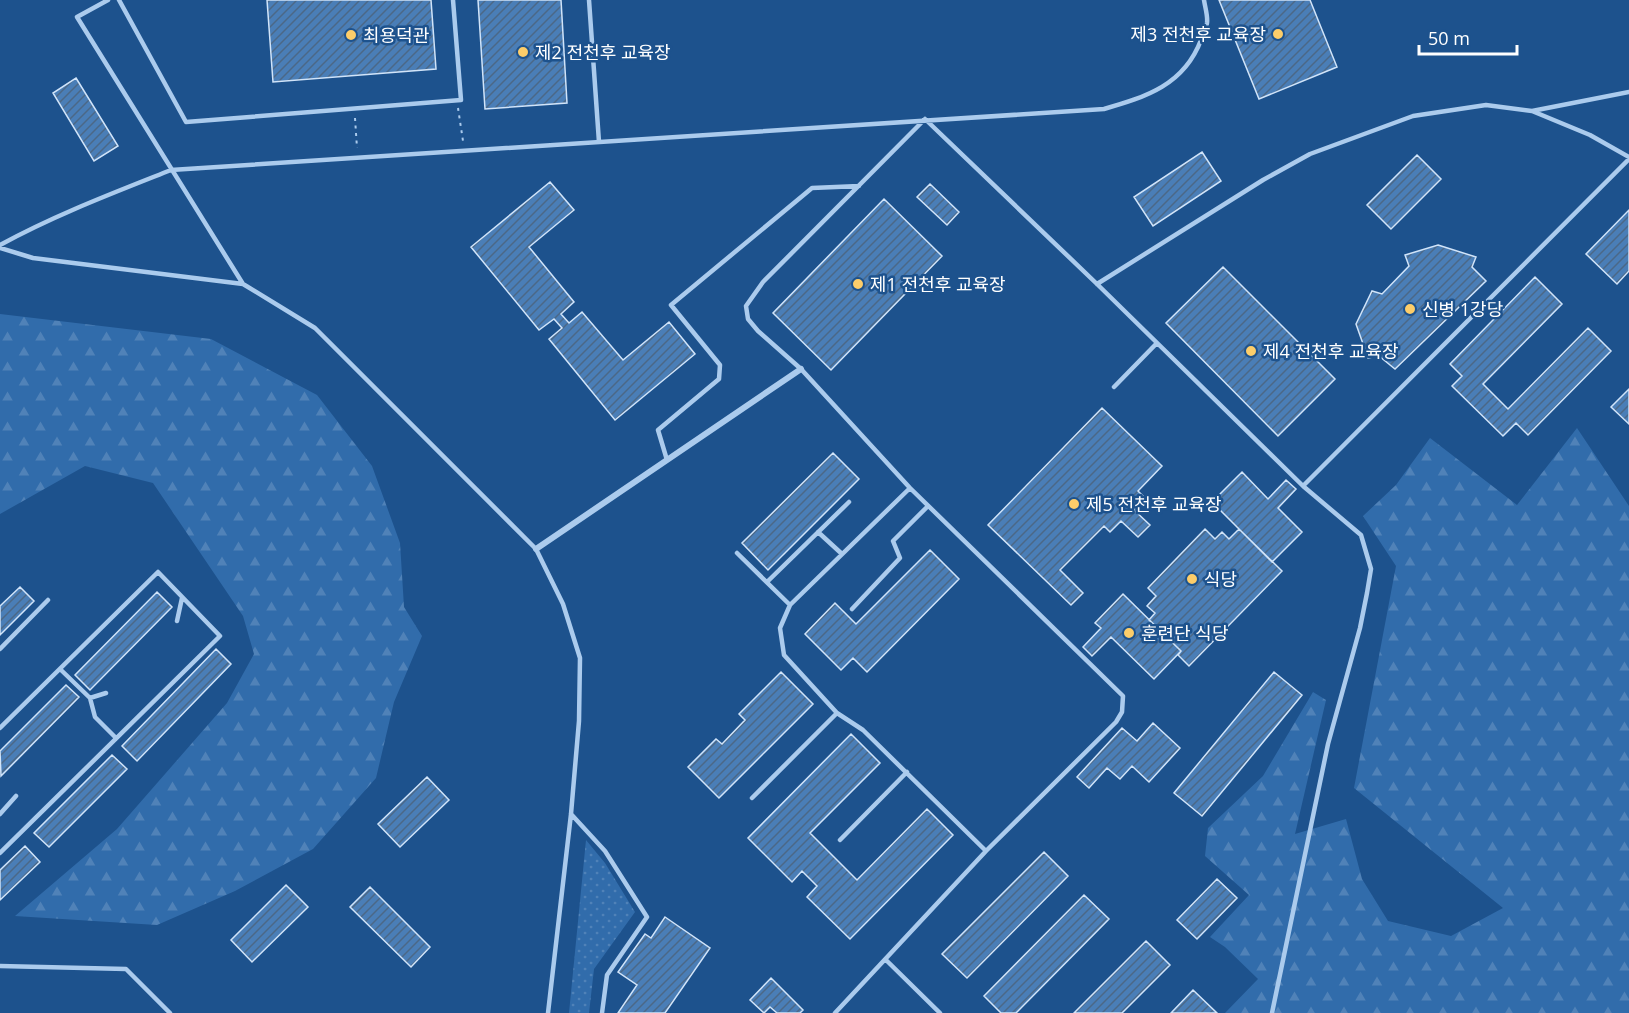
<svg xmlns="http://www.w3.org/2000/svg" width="1629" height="1013" viewBox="0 0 1629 1013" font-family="'Open Sans','Noto Sans KR',sans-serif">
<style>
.grass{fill:url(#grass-dots)}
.forest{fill:url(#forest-firs)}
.building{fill:url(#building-hatch);stroke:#d1e4f9;stroke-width:1.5}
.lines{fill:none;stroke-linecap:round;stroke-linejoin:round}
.path{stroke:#abcbed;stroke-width:2;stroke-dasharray:3 4.5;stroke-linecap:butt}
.lane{stroke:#abcbed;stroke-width:4.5}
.street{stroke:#abcbed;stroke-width:6}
.poi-dot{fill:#fccd6a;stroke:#1d528d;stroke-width:2}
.labels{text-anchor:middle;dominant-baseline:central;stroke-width:5;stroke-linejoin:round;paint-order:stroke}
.poi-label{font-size:18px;fill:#fff;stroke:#1d528d;text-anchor:start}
</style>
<defs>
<pattern id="grass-dots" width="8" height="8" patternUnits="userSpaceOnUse" patternTransform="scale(1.5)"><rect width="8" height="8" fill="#316cab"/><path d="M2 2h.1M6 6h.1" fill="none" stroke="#5082b8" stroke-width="1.8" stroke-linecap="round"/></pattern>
<pattern id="forest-firs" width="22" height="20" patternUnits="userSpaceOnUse" patternTransform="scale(1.5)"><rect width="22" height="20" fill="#316cab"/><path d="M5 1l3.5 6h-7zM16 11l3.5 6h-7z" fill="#5082b8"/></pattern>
<pattern id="building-hatch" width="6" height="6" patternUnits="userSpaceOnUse" patternTransform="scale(1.5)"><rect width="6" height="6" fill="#4a7eb7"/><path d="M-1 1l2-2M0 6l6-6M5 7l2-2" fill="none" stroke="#4b6887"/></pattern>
</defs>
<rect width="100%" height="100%" fill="#1d528d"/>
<path class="grass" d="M586 840 605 863 635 912 594 969 589 1013H569Z"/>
<path class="forest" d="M0 314 211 339 317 395 372 466 400 543 404 607 422 636 394 702 376 778 313 849 235 891 157 925 15 916 117 829 227 703 254 654 243 616 153 483 85 466 0 514Z
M1577 428 1629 506V1013H1225L1258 979 1225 947 1210 937 1249 895 1205 856 1208 828 1263 776 1313 692 1326 700 1295 834 1346 819 1362 879 1388 921 1451 936 1503 908 1354 788 1396 566 1363 516 1396 485 1430 438 1517 505Z"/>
<path class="building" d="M267 0H431L436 69 273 82Z
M478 0H561L567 103 485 109Z
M1219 0H1310L1337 67 1259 99Z
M76 78 118 146 94 161 53 93Z
M1202 152 1221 181 1153 226 1134 197Z
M1417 155 1441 179 1391 229 1367 205Z
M550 182 574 210 529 247 574 302 561 314 569 323 582 312 623 360 669 322 695 354 615 420 549 339 562 328 554 319 539 330 471 247Z
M930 184 959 212 947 225 917 197Z
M884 199 942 256 831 370 773 313Z
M1629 210V271L1617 284 1586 254Z
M1438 245 1476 257 1472 267 1486 281 1395 369 1379 356 1368 358 1356 324 1372 291 1382 294 1409 266 1405 255Z
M1223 267 1335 379 1278 436 1166 323Z
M1535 277 1562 304 1483 384 1508 409 1588 328 1611 351 1528 435 1516 423 1503 436 1452 386 1462 376 1450 364Z
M1629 389V424L1611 407Z
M1102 408 1162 466 1138 491 1145 498 1134 510 1150 525 1138 537 1121 521 1110 532 1104 526 1060 570 1083 593 1071 605 988 525Z
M833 453 859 479 768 570 742 543Z
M1242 472 1268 499 1286 480 1296 489 1278 508 1302 532 1272 562 1212 502Z
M1205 529 1215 539 1222 532 1229 539 1239 529 1282 571 1189 666 1178 655 1181 651 1149 620 1155 613 1147 606 1156 596 1148 588Z
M930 550 959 579 867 672 853 658 841 670 805 634 835 603 856 624Z
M20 587 34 601 0 635V606Z
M157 592 172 607 90 690 75 675Z
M1123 594 1181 651 1154 679 1111 637 1092 656 1083 647 1101 628 1095 623Z
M216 649 231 664 137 761 122 746Z
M781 672 813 704 719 798 688 767 716 739 722 744 745 720 739 714Z
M1274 672 1302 695 1202 816 1174 793Z
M66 685 79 697 1 776 0 751Z
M1153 723 1180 748 1149 782 1132 766 1120 779 1107 768 1089 788 1077 777 1122 728 1137 741Z
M851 734 880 763 810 833 857 880 927 809 953 835 850 939 807 897 817 886 802 871 792 882 748 838Z
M112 755 127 769 49 847 34 833Z
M427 777 449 800 400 847 378 824Z
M25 846 40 862 0 900V870Z
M1044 852 1068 876 967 978 942 954Z
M1217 879 1237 898 1197 939 1177 920Z
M286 885 308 907 252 962 231 940Z
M370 887 430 947 411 967 350 907Z
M1084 895 1109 919 1016 1013H1001L984 996Z
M665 917 710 948 665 1013H618L637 985 618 972 645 934 651 938Z
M1146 941 1170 965 1122 1013H1074Z
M771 978 803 1010 800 1013H777L770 1007 764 1013 750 1000Z
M1193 990 1217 1013H1171Z"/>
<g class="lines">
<path class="path" d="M458 108 463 141
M355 118 357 148"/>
<path class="lane" d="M108 0 77 17 243 284
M119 0 186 122 461 100 453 0
M589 0 599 142
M1532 111 1590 135 1629 157
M0 245C55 215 113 193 171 170L1104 109C1146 97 1184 85 1201 40 1203 35 1206 29 1207 23 1208 16 1205 7 1204 0
M0 248 33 258 243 284 315 328 536 549 563 604 580 658 579 721 571 814 548 1013
M1097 284 1263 180 1310 154 1413 116 1486 105 1532 111 1629 92
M1114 387 1156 344
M667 460 658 430 719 379 720 365 671 305 812 188 859 186
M1303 486 1629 159
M818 532 842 554
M737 553 790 605
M767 582 849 502
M852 609 900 558 893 541 928 506
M177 621 182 598
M0 649 48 600
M60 669 90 698 106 693
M90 698 95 717 116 738
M837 713 863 730 986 851
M0 728 158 572 220 636 0 853
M752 798 837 713 784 655 780 628 790 605 910 488
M0 814 16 796
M571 814 605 851 647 917 607 975 602 1013
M840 840 907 772
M886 960 940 1013
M0 966 126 969 170 1013
M835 1013 986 851 1116 722 1122 712 1123 696 910 488 801 369 758 331 748 319 746 306 763 282 925 119 1097 284 1303 486 1361 535 1371 569 1367 593 1360 628 1328 744 1272 1013"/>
<path class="street" d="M536 549 801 369"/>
</g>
<g class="poi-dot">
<circle cx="1278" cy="34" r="6"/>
<circle cx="351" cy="35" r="6"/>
<circle cx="523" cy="52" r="6"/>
<circle cx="858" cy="284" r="6"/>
<circle cx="1410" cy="309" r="6"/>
<circle cx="1251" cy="351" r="6"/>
<circle cx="1074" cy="504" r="6"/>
<circle cx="1192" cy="579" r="6"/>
<circle cx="1129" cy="633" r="6"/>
</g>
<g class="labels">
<g class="poi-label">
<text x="1266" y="34" text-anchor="end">제3 전천후 교육장</text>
<text x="363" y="35">최용덕관</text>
<text x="535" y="52">제2 전천후 교육장</text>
<text x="870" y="284">제1 전천후 교육장</text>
<text x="1422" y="309">신병 1강당</text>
<text x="1263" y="351">제4 전천후 교육장</text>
<text x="1086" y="504">제5 전천후 교육장</text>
<text x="1204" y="579">식당</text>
<text x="1141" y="633">훈련단 식당</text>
</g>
</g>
<path d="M1419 45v9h98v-9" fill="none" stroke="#ffffff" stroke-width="3"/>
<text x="1428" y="45" font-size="18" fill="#ffffff" stroke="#1d528d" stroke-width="4.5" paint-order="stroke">50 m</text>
</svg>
